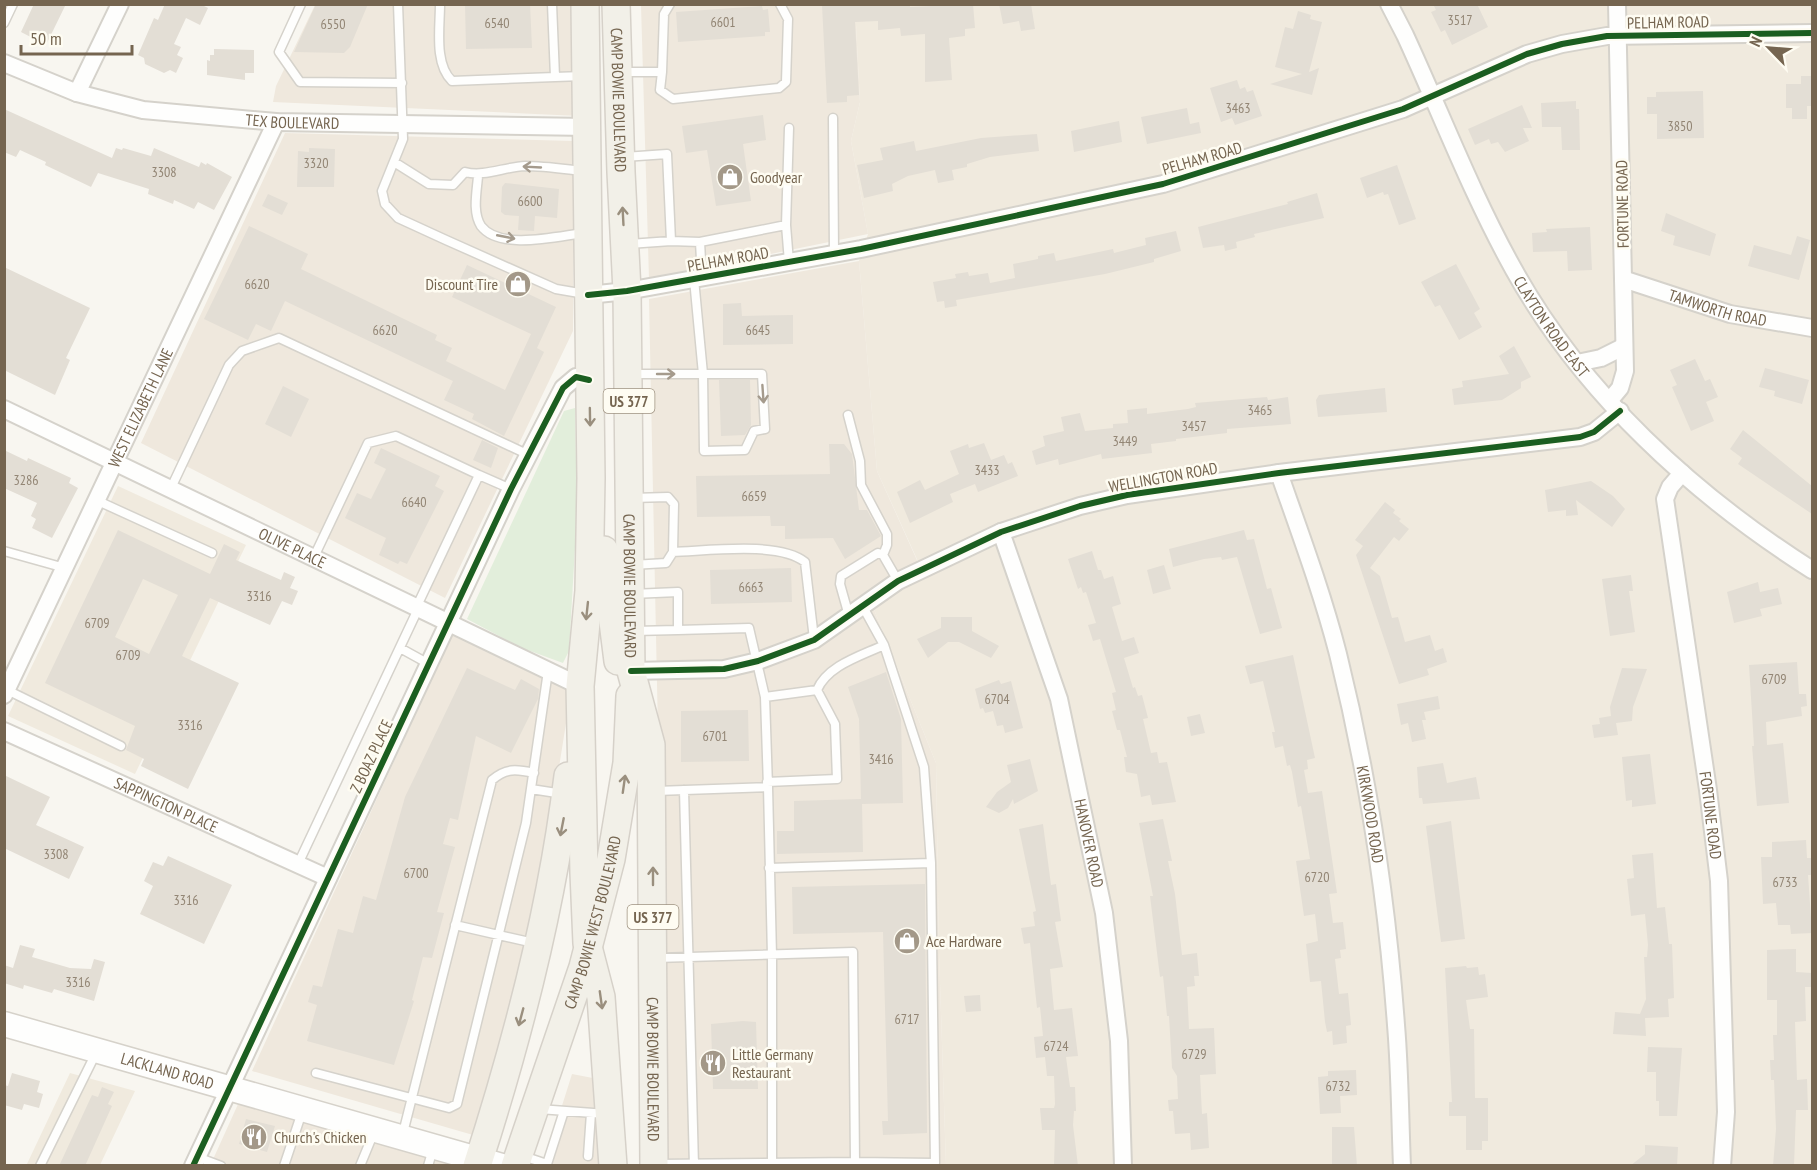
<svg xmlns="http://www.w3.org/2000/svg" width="1817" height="1170" viewBox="0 0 1817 1170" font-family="'PT Sans Narrow',sans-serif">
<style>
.residential{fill:#f0eade}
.commercial{fill:#efe8dd}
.green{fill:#e2eedb}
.building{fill:#e3ded5;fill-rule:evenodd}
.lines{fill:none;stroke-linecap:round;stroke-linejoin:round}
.lane-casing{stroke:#d5d2cb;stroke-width:11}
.street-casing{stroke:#d5d2cb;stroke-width:20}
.secondary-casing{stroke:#d6d2ca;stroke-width:27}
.primary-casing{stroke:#d6d1c9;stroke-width:30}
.lane{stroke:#fefefd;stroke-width:8}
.street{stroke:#fefefd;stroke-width:16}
.secondary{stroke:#fefefd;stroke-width:24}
.primary{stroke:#f2f0e8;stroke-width:27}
.cycleway-casing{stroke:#fefcf2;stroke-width:10}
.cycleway{stroke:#1b5e20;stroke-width:6}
.oneway{stroke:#a59b8d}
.oneway2{stroke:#9a8f7e}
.labels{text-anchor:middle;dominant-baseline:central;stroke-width:5;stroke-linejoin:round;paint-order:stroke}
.number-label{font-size:14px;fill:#928574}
.shield{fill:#fefcf2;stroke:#9e9281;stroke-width:1.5}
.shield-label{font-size:15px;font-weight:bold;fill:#756550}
.street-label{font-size:16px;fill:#756550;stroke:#fefcf2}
.poi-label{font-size:16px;fill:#756550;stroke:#fefcf2;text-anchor:start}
</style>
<rect width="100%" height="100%" fill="#f8f6f0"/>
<path class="residential" d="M855 5H1812V1165H946L939 952 936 763 873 607 925 577 877 471 859 261 868 234 851 141 860 102Z
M118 486 246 545 135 774 8 716Z
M70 1073 135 1091 100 1165 26 1166Z"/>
<path class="commercial" d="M315 5H574L579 116 273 102 276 86Z
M641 5H855L860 102 851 141 868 234 649 279Z
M285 133 574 141 573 331 445 598 141 443Z
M859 261 877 471 925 578 873 607 936 763 939 952 946 1165H667L649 299Z
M452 635 571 692 535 918 473 1135 252 1071Z
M572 1074 598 1079 599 1165 543 1166Z
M239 1102 462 1166H210Z"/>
<path class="green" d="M575 408 577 513 569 651 563 663 522 648 467 619 564 411Z"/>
<path class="building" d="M34 4H66L46 45 21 32Z
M165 4H200L208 8 200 25 186 18 174 44 181 47 177 55 183 58 176 73 170 70 164 73 145 64 144 58 138 55 154 18 158 20Z
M316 4H368L350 47 344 53 294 52Z
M465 4H530L532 48 466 49Z
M910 4V7L973 4 975 28 965 29V36L949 38 952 80 925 82V34L901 36 900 28 878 30V21L855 22 859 95 847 96V102L827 103 822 5Z
M999 4H1031L1035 29 1021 31 1019 21 1003 24Z
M1433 4H1477L1488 27 1452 45 1445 30 1441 32 1431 12 1436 10Z
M762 6 763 10 768 9 770 32H765V36L678 42 676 12Z
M1298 11 1311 15 1310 19 1322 22 1309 72 1319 68 1312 95 1270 84 1302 74 1275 67 1285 27 1293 29Z
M214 49 254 50V73H245V80L207 75V60L210 61V55H214Z
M1801 76H1812V106H1807V119H1792V108H1786V84H1801Z
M1237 80 1240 89 1245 87 1247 92 1253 90 1262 116 1235 125 1232 118 1221 122 1210 88Z
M1703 91 1704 138 1657 139V114H1647V97H1656V92Z
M1576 101V109H1579L1580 150H1562L1561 127H1542L1541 103Z
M1522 105 1532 128H1523L1529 141 1505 152 1498 142 1491 144 1489 139 1475 145 1468 129Z
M1187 108 1190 124 1199 122 1201 133 1147 144 1141 117Z
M4 109 112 158 116 148 122 150 123 148 151 156 154 148 199 167 201 162 206 165 207 163 232 177 214 210 198 202 194 209 174 200 173 204 148 194 149 189 98 173 91 187 45 165 46 162 20 150 16 157 4 152Z
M763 115 766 140 743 144 751 201 716 206 707 150 686 153 682 126Z
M1119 121 1122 142 1074 152 1071 131Z
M1037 134 1039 151 990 157 967 164V167L952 170 954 180 938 183 935 170 908 176 892 184 893 191 864 198 857 165 883 160 880 148 914 141 916 151 981 138Z
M309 148 335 149 334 187H297L298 151 309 152Z
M1397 165 1416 219 1399 225 1388 194 1384 195 1383 192 1367 198 1360 178Z
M505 183 559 189 557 218 535 216 534 231 518 230 519 216 505 215 501 212 502 187Z
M1317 193 1324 218 1254 234 1255 237 1236 242 1237 248 1225 251 1224 245 1203 248 1198 227 1288 204 1287 202Z
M268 194 288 203 282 215 262 206Z
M1666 213 1716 234 1710 256 1673 245 1675 236 1661 231Z
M249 226 308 254 301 269 437 335 435 340 452 348 446 361 505 390 531 334 452 297 467 265 556 307 537 348 544 352 504 436 472 419 474 414 444 400 453 381 285 301 271 331 256 324 248 340 204 319Z
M1590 227 1592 270 1568 271 1567 251 1533 252 1532 233 1547 232 1546 229Z
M1176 231 1181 251 1154 259V262L1105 274 956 300 957 306 945 308 944 301 937 302 933 282 956 278 955 274 968 272 969 276 988 273 990 283 1015 278 1013 264 1038 259V256L1054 253 1056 261 1113 249 1114 253 1146 245 1145 238Z
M1797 236 1810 240 1799 280 1748 266 1754 245 1791 255Z
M1456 264 1480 309 1474 313 1482 327 1459 340 1440 305 1435 307 1421 282Z
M4 267 90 308 66 358 70 360 55 395 4 370Z
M741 303 742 316 793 315V344L723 345V304Z
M1514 346 1531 377 1521 382V388L1502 400 1454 405 1452 389 1463 387 1462 381 1509 374 1499 356Z
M1695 359 1705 381 1710 379 1718 397 1706 402 1714 421 1691 431 1672 387 1677 385 1670 370Z
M1765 368 1809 380 1802 404 1774 396 1775 391 1759 387Z
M719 380H750L751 425 745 435 721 436Z
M283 386 309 399 291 437 265 424Z
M1385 388 1387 412 1318 417 1316 400 1319 395Z
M1267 397 1268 400 1288 397 1291 424 1227 429V433L1176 439V441L1151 444 1152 453 1102 459 1101 454 1059 465 1058 459 1036 465 1032 451 1045 446 1043 436 1064 431 1061 417 1080 413 1085 431 1113 428V424L1128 423 1127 410 1147 408V414L1188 409 1196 407 1195 403Z
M1743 430 1812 486V514L1738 464 1742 458 1730 449Z
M482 440 498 448 491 468 473 460Z
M984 443 991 460 1004 455 1008 464 1012 462 1018 476 978 492 975 484 950 494 953 502 910 523 897 492 920 480 925 490 959 474 950 451 968 444 969 448Z
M829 444H844L852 454 859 510H867L881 536 845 559 833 538 785 539V526H771L770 516 697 517 696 476 830 474Z
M381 448 440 476 435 486 444 491 407 564 400 561 398 564 379 555 386 538 345 518 357 493 371 499 386 469 374 463Z
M4 450 27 461 28 458 71 478 69 483 78 488 52 538 32 528 36 519 31 516 37 503 4 488Z
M1591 481 1613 496 1625 509 1612 527 1576 500 1578 515 1566 516V510L1548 512 1545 490Z
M1385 502 1395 510 1393 513 1401 519 1399 521 1409 529 1399 541 1394 537 1370 568 1380 576 1392 618 1398 617 1405 642 1430 635 1435 651 1443 648 1447 662 1427 669 1429 675 1399 684 1356 555 1363 546 1355 540Z
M118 530 210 574 224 544 240 552 236 560 281 580 284 572 295 577 290 588 298 591 292 605 282 601 270 625 210 598 182 656 239 683 188 789 141 766 144 759 126 750 135 726 45 683ZM143 579 178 595 149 654 115 637Z
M1244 530 1247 540 1254 539 1267 589 1271 588 1282 628 1260 634 1237 557 1222 560 1221 557 1204 559 1173 567 1169 549Z
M1092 551 1098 570H1101L1104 579 1113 576 1121 604 1112 607 1122 641 1134 637 1139 653 1124 658 1133 688 1135 687 1138 696 1142 695 1148 718 1143 719 1151 753 1157 752 1159 763 1167 762 1176 802 1152 805 1150 795 1141 797 1137 774 1126 772 1124 757H1127L1120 730H1117L1112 711 1116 710 1112 693 1116 692 1100 639 1093 641 1088 625 1096 623 1086 592 1083 593 1081 587 1078 589 1068 559Z
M1164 565 1171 589 1153 594 1147 570Z
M791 568 792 602 711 604 710 570Z
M1631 575 1633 591H1629L1635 632 1610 636 1602 579Z
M1758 582 1760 592 1778 588 1782 604 1760 609 1762 616 1734 623 1727 592Z
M941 617H972V631L999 646 991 658 959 642H948L928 658 917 639 941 628Z
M1293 655 1315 758 1307 760 1308 769 1304 770 1308 793 1322 791 1337 893 1329 894 1333 923 1343 922 1346 949 1340 950 1341 958 1335 959 1339 994 1348 993 1351 1025 1346 1026 1347 1043 1333 1045 1332 1031 1327 1032 1325 1022 1321 981 1310 982 1306 944 1318 941 1315 914 1304 916 1296 861 1310 859 1301 806 1298 807 1292 772 1290 765 1287 766 1283 746 1275 748 1272 732H1275L1263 681 1250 684 1245 666Z
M1797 662 1799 694H1806L1807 706 1801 707 1802 716 1766 722 1767 745 1783 743 1789 803 1757 806 1752 746H1754L1749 665Z
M467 668 515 690 521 679 539 689 538 699 511 753 476 736 458 820 450 818 443 844 455 847 437 912 444 913 432 958 423 957 412 1000 414 1001 394 1065 307 1041 317 1005 308 1002 313 985 322 987 338 929 353 933 363 896 376 900 405 797Z
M1622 668 1647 669 1633 707 1632 721 1616 723 1618 735 1594 738 1592 725 1600 724 1599 718 1611 716 1610 707Z
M886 672 901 719 903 803 862 804 863 852 777 854V831H794V801L861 799 859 719 848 687Z
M999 680 1001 684 1011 681 1023 728 1005 733 1003 725 997 726 993 711 985 713 983 708 980 709 975 689Z
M1438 696 1440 709 1424 712 1426 720H1422L1426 739 1412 742 1408 723 1401 725 1397 704Z
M748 710 749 761 681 762V711Z
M1200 714 1205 733 1191 736 1187 717Z
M1650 754 1656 804 1632 807V800L1626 801 1622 757Z
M1030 759 1038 791 1014 804 1013 799 1008 808 999 813 986 807 997 792 1011 782 1007 765Z
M1443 763 1447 783 1476 777 1480 799 1423 804 1422 798H1419L1417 767Z
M4 775 50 797 36 825 84 847 69 879 4 848Z
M1163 819 1172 861H1168L1175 894 1182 955 1197 953 1199 976H1194L1195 986 1187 987 1189 1029 1214 1028 1216 1074 1200 1075 1202 1114 1207 1113 1209 1148 1191 1150 1190 1133 1175 1134 1173 1111H1169L1168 1100 1178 1099 1177 1076 1172 1068 1169 1016H1167L1163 976 1160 977 1150 896H1153L1139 823Z
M1451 821 1465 939 1441 942 1426 826Z
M1043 824 1051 885 1056 884 1061 921 1055 922 1063 967 1050 969 1054 1010 1072 1008 1078 1056 1066 1057 1070 1087H1075L1076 1111H1074L1073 1125 1078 1166H1054L1055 1130H1042L1040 1108H1054L1055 1104 1054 1076H1047L1045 1057 1036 1058 1034 1037 1043 1036 1040 1007 1037 1008 1030 943 1024 944 1021 928 1035 926 1033 912 1036 911 1019 829Z
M1806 840 1807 858H1812V875H1808L1812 933 1791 934 1790 925H1778L1776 903 1763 904 1761 857H1772V842Z
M1653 853 1657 908 1665 907 1669 944H1672L1674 998 1668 999 1669 1017 1645 1018 1646 1036 1613 1034 1615 1012 1640 1014 1646 999 1644 957H1647L1648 945 1645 914 1631 916 1627 879 1634 878 1632 855Z
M168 856 232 885 204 944 140 914 153 886 144 881 153 862 163 866Z
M925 884 927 1133 883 1135 882 1121H888L883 932 793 934 792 887Z
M20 945 35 949 32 957 70 968 91 969 94 959 105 962 94 1001 54 989 52 993 24 985 23 989 4 983V965L13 968Z
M1796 949V972L1812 973V987H1805L1806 1021 1795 1022 1797 1080 1807 1079 1808 1110H1796L1794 1166H1773L1776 1129 1774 1080H1771L1770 1060H1774L1773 1035H1777V1000H1767V950Z
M1466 966 1467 968 1478 967 1479 975 1485 974 1488 997 1466 1000 1470 1029H1474L1475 1098H1488V1141H1482V1150H1466V1116H1449V1102H1452L1445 968Z
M980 995 981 1011 966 1012 964 996Z
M743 1021 756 1022 758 1089H713L711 1024Z
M1648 1047 1682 1048 1677 1116H1659V1101H1656V1072H1647Z
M1356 1070 1357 1095 1340 1096 1341 1113 1320 1114 1318 1077 1328 1076V1071Z
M12 1073 40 1081 37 1092 43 1094 39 1108 24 1104 22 1110 4 1105V1085L8 1086Z
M102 1087 114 1092 108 1104 112 1106 85 1166H59L92 1095 98 1097Z
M246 1119 275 1126 267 1152 239 1144Z
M1332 1127H1354L1357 1166H1332Z
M1645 1145 1678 1147 1677 1166H1630L1645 1154Z"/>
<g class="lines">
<defs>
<path id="lane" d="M301 4 279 52 300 82 402 83
M398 4 403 139 382 191 385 204 398 218 446 240 556 289 585 294
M440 4C440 28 434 64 452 81L555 77
M552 4 555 77 583 76
M4 23 13 4
M622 72H662L660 90 673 99 779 88 786 82 788 19 780 4
M662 72 664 14 670 4
M833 118 834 254
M624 157 667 154 671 241 629 244
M394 162 429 184 453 185 465 172C484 177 504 167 525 166 544 166 564 169 583 171
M478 176C477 191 472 212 481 226 500 251 558 236 584 233
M786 225 789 262
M671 241 700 242 786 225 789 128
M700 242 702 278
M632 374C675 374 719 374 762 374L765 429 754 431 745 450 704 451 703 374 694 279
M848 415 860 461 861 485 887 534V545L883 555
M171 488 229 365 242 351 279 338 529 455
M632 498 668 497 674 504 673 552 666 563 632 565
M98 501 212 553
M4 551 65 568
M673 552C707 551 779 541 805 562L814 639
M313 559 368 443 396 436 479 475
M632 594 678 592V630L634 631
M416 608 479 475 511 489
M849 616 840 584 841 576 878 553 883 555 898 581
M678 630 749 628 765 697 768 787
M400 648 429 664
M7 690 121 746
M765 697 817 690
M767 782 837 779 835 724 817 690C828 665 861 656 884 645L863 607
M531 789 563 794
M684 790 694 1166
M656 791 768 787 772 956V1162
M298 864 418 609
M769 868 931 863 924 767 884 645
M455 925 534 943
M656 958 853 952 855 1162 657 1164
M316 1073 449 1108 457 1104 526 823 548 671
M539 1109 607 1114
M402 1137 492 780C506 768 516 769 534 773
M523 1156 547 1164 564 1111
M588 1156 591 1113
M197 1157 221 1166
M855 1162 935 1163 931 863
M40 1166 96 1053
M284 1166 302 1112
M360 1166 374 1132
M428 1166 433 1149"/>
<g id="street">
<path id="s1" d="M1389 4 1405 35C1441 113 1472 195 1514 270 1583 394 1694 495 1812 570"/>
<path id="s2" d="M4 63 77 93 143 110 276 122 588 127"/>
<path d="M77 93 120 4"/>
<path id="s3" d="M1623 279 1730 314 1812 328"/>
<path d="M588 295 627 291 861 249 1163 184 1403 109 1527 54 1562 44 1607 36 1812 33"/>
<path d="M1577 363 1601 358 1623 347"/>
<path d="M1610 400 1620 388 1625 371 1617 4"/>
<path id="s4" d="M4 409 580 686"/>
<path id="s5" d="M1279 473C1300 533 1322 592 1338 654 1368 775 1387 901 1396 1025 1400 1072 1400 1119 1402 1166"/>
<path id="s6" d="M1682 473 1670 487 1665 499 1708 790 1719 881 1726 1112 1722 1166"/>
<path id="s7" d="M1001 532 1059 699 1104 913 1119 1041 1123 1166"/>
<path d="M631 671 724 669 758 661 814 640 898 581 1001 532 1080 506 1127 495 1279 473 1580 437 1594 432 1620 411"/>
<path id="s8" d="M4 695 276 122"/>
<path id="s9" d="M4 731 328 878"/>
<path d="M193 1166 511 489 563 388 576 377 589 380"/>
</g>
<g id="secondary">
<path id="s10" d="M4 1024 502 1166"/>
</g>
<g id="primary">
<path d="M585 4 591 478 589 591 580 686 584 873 587 943 601 997 613 1166"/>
<path id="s11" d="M616 4 621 172 627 291 631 671 651 745 654 1166"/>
<path d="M604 550 618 661"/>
<path d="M477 1166C518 1039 552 908 568 776"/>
<path id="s12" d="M515 1166 583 967 611 859 627 763 630 696"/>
</g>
</defs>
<use href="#lane" class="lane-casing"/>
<use href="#street" class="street-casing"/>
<use href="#secondary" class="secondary-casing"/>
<use href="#primary" class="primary-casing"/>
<use href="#lane" class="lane"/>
<use href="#street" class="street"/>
<use href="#secondary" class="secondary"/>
<use href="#primary" class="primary"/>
<defs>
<path id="cycleway" d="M588 295 627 291 861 249 1163 184 1403 109 1527 54 1562 44 1607 36 1812 33
M631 671 724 669 758 661 814 640 898 581 1001 532 1080 506 1127 495 1279 473 1580 437 1594 432 1620 411
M193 1166 511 489 563 388 576 377 589 380"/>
</defs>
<use href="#cycleway" class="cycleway-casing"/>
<use href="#cycleway" class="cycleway"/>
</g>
<defs><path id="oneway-shaft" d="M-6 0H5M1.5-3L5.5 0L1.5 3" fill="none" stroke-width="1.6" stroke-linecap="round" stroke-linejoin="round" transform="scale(1.5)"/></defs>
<g class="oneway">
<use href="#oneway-shaft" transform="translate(532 167) rotate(-177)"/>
<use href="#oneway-shaft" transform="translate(506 237) rotate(11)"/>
<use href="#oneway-shaft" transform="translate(666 374)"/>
<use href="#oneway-shaft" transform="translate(763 394) rotate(86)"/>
</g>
<g class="oneway2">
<use href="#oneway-shaft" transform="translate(623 216) rotate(-93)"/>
<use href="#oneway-shaft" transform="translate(590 417) rotate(89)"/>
<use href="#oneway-shaft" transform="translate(587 611) rotate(96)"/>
<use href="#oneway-shaft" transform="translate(624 784) rotate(-82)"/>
<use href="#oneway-shaft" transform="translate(562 827) rotate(101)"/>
<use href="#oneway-shaft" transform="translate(653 876) rotate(-90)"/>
<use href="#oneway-shaft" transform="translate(601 1000) rotate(82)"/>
<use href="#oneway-shaft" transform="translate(521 1017) rotate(105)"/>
</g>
<defs>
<symbol id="shop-disc" viewBox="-11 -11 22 22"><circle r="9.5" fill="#a39888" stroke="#fefcf2"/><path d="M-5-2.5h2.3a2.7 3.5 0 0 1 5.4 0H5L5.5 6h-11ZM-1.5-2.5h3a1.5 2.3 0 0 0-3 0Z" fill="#fff"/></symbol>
<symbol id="restaurant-disc" viewBox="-11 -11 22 22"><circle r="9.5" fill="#a39888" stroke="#fefcf2"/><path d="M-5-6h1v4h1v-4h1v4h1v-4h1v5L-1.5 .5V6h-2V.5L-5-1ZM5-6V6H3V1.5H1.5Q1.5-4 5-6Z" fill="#fff"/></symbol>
</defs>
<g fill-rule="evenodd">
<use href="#shop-disc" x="715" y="162" width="30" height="30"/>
<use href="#shop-disc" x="503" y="269" width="30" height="30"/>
<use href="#shop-disc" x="892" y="926" width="30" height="30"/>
<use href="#restaurant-disc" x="698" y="1048" width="30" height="30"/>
<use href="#restaurant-disc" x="239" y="1122" width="30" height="30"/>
</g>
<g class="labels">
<g class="number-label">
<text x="1460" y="20">3517</text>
<text x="723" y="22">6601</text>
<text x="497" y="23">6540</text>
<text x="333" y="24">6550</text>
<text x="1238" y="108">3463</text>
<text x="1680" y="126">3850</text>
<text x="316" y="163">3320</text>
<text x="164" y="172">3308</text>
<text x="530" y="201">6600</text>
<text x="257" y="284">6620</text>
<text x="385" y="330">6620</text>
<text x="758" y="330">6645</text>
<text x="1260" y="410">3465</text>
<text x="1194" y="426">3457</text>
<text x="1125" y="441">3449</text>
<text x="987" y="470">3433</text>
<text x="26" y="480">3286</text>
<text x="754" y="496">6659</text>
<text x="414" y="502">6640</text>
<text x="751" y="587">6663</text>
<text x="259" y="596">3316</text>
<text x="97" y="623">6709</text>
<text x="128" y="655">6709</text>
<text x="1774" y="679">6709</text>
<text x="997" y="699">6704</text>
<text x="190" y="725">3316</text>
<text x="715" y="736">6701</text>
<text x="881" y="759">3416</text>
<text x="56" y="854">3308</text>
<text x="416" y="873">6700</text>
<text x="1317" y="877">6720</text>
<text x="1785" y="882">6733</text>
<text x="186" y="900">3316</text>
<text x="78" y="982">3316</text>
<text x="907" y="1019">6717</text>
<text x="1056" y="1046">6724</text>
<text x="1194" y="1054">6729</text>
<text x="1338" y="1086">6732</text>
</g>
<g class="shield">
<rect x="603.5" y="389" width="51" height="24" rx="4.5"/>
<rect x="627.5" y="905" width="51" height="24" rx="4.5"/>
</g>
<g class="shield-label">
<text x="629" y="401">US 377</text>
<text x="653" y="917">US 377</text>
</g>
<g class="street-label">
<text transform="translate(1668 22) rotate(-1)">PELHAM ROAD</text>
<text stroke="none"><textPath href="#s11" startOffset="96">CAMP BOWIE BOULEVARD</textPath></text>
<text stroke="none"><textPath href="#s2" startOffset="297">TEX BOULEVARD</textPath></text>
<text transform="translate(1202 158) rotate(-16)">PELHAM ROAD</text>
<text transform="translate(1622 204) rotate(-91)">FORTUNE ROAD</text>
<text transform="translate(728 259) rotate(-10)">PELHAM ROAD</text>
<text stroke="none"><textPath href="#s3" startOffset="99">TAMWORTH ROAD</textPath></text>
<text stroke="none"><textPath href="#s1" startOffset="362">CLAYTON ROAD EAST</textPath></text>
<text stroke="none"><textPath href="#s8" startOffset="318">WEST ELIZABETH LANE</textPath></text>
<text transform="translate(1163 477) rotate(-10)">WELLINGTON ROAD</text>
<text stroke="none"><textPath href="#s4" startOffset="320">OLIVE PLACE</textPath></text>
<text stroke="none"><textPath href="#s11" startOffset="582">CAMP BOWIE BOULEVARD</textPath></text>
<text transform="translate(371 756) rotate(-65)">Z BOAZ PLACE</text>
<text stroke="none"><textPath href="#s9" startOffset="178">SAPPINGTON PLACE</textPath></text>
<text stroke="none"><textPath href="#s5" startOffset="354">KIRKWOOD ROAD</textPath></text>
<text stroke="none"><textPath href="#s6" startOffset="351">FORTUNE ROAD</textPath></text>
<text stroke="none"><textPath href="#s7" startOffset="324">HANOVER ROAD</textPath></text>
<text stroke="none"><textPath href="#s12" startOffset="256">CAMP BOWIE WEST BOULEVARD</textPath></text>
<text stroke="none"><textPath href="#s11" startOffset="1068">CAMP BOWIE BOULEVARD</textPath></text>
<text stroke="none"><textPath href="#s10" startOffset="170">LACKLAND ROAD</textPath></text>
</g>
<g class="poi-label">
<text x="750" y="177">Goodyear</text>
<text x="498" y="284" text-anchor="end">Discount Tire</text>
<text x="926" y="941">Ace Hardware</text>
<text x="732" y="1054">Little Germany<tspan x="732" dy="18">Restaurant</tspan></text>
<text x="274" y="1137">Church's Chicken</text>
</g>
</g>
<rect width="1817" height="1170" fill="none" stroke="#756550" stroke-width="12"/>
<g transform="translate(1769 48) rotate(295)" stroke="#fefcf2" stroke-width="4.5" paint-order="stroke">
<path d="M0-4.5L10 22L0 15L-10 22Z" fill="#756550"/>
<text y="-9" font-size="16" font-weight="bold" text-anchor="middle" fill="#756550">N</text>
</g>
<path d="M21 45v9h111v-9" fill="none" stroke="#756550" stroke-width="3"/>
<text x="30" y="45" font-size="18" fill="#756550" stroke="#fefcf2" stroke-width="4.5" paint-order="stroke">50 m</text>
</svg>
